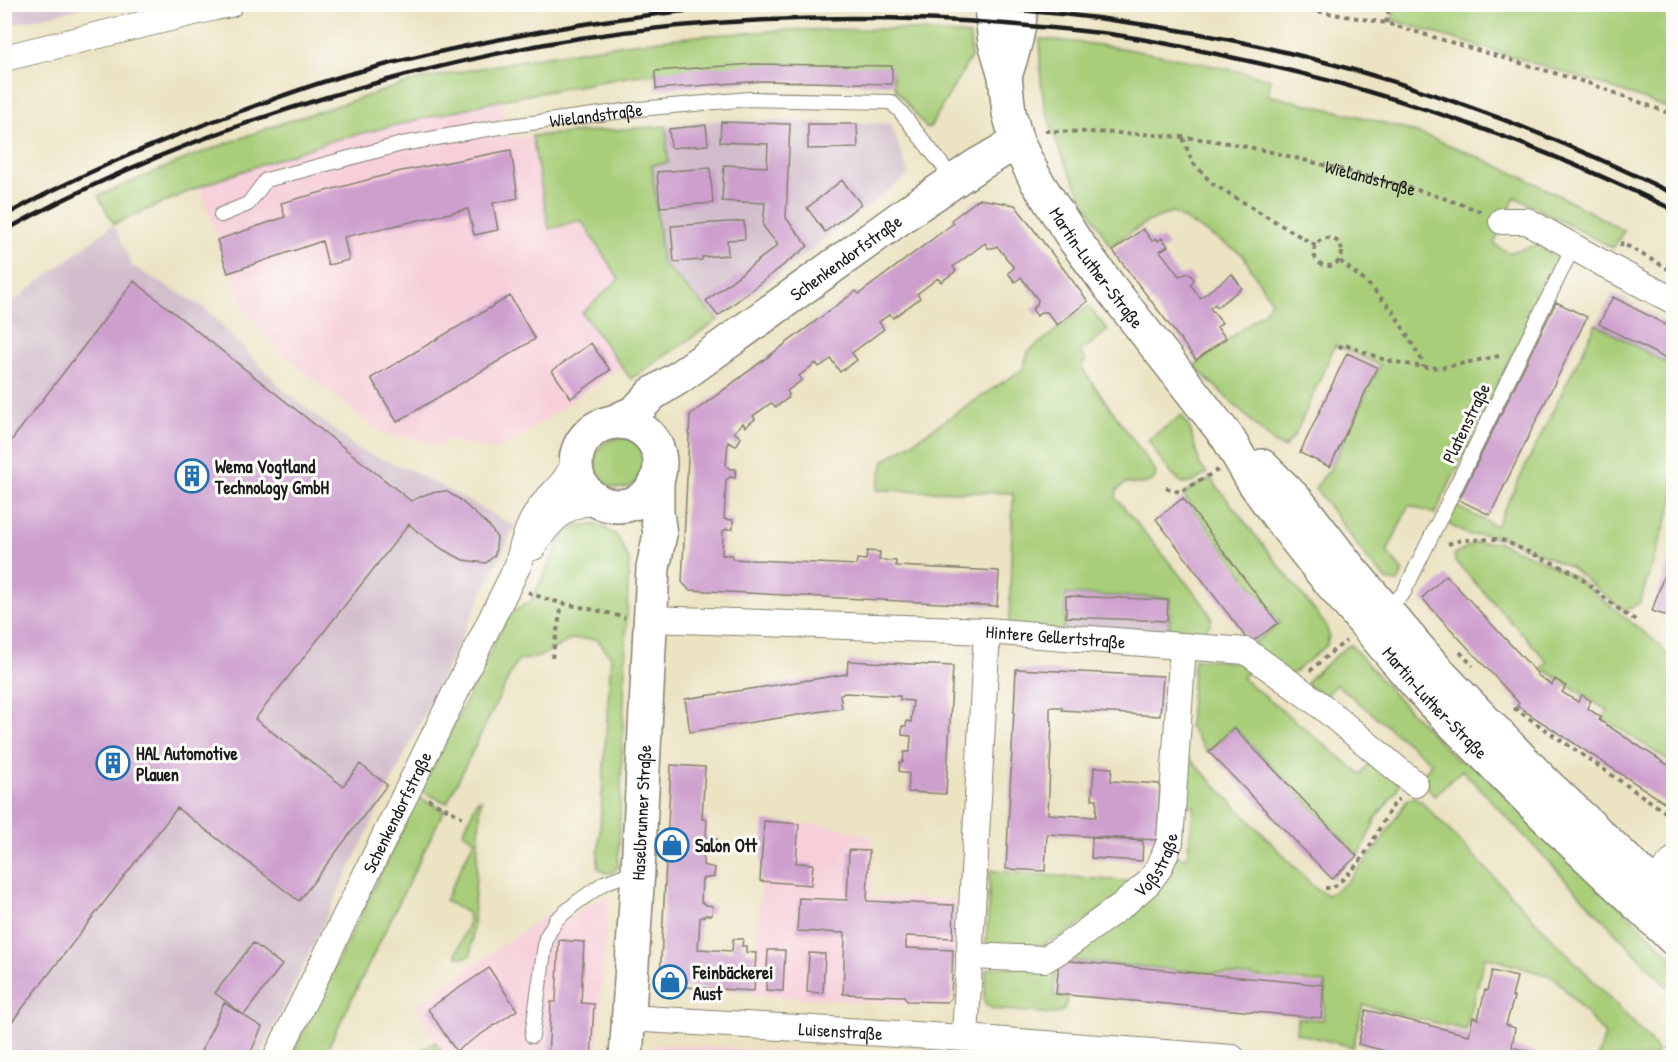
<svg xmlns="http://www.w3.org/2000/svg" width="1678" height="1062" viewBox="0 0 1678 1062" font-family="'Patrick Hand',sans-serif">
<style>
.built{fill:#f6cfd9}
.industrial{fill:#d1bdcb}
.green{fill:#a8ce79;stroke:#62754a;stroke-width:1.5}
.building{fill:#cd9fcd}
.lines{fill:none;stroke-linecap:round;stroke-linejoin:round}
.lane-casing{stroke:#84806f;stroke-width:16}
.street-casing{stroke:#84806f;stroke-width:28}
.secondary-casing{stroke:#84806f;stroke-width:36}
.path{stroke:#84806f;stroke-width:4;stroke-dasharray:4.5 4.5;stroke-linecap:butt}
.lane{stroke:#fff;stroke-width:14}
.street{stroke:#fff;stroke-width:26}
.secondary{stroke:#fff;stroke-width:33}
.rail{stroke:#1c1c1c;stroke-width:4.5}
.labels{text-anchor:middle;dominant-baseline:central;stroke-width:6;stroke-linejoin:round;paint-order:stroke}
.street-label{font-size:18px;fill:#1c1c1c;stroke:#fdfcf7}
.poi-label{font-size:18px;font-weight:bold;fill:#1c1c1c;stroke:#fdfcf7;text-anchor:start}
</style>
<rect width="100%" height="100%" fill="#fdfcf7"/>
<filter id="ink" filterUnits="userSpaceOnUse"><feTurbulence type="fractalNoise" baseFrequency=".0167" numOctaves="2"/><feDisplacementMap in="SourceGraphic" scale="12" xChannelSelector="R" yChannelSelector="G"/><feConvolveMatrix kernelMatrix="1 2 1 2 8 2 1 2 1" color-interpolation-filters="sRGB"/></filter>
<filter id="wash" filterUnits="userSpaceOnUse"><feTurbulence type="fractalNoise" baseFrequency=".008" numOctaves="4" result="noise"/><feDisplacementMap in="SourceGraphic" scale="24" xChannelSelector="R" yChannelSelector="G"/><feGaussianBlur stdDeviation="1.35" result="paint"/><feColorMatrix in="noise" values="0 0 0 0 0 0 0 0 0 0 0 0 0 0 0 0 0 1.4 0 .05"/><feComposite in="paint" operator="in"/></filter>
<g filter="url(#wash)">
<rect width="100%" height="100%" fill="#ebe3c2"/>
<path class="built" d="M501 100 509 139 532 136 549 228 581 220 619 279 582 313 622 366 501 450 444 440 441 447 409 437 386 435 364 420 279 351 246 311 199 187 259 165 334 140Z
M764 821 833 826 873 838 871 897 956 900 952 1000 946 1007 754 995Z
M608 897 597 1057H446L435 1042 416 1005 556 908 566 921 594 901Z
M659 1044 894 1057H651V1049Z"/>
<path class="industrial" d="M5 4 94 5 5 26Z
M720 120 891 124 909 175 718 320 662 263 652 165 668 163 666 126Z
M114 224 132 266 205 308 279 386 359 450 412 471 515 526 259 1057 5 1058V308Z
M1613 293 1673 327V367L1596 324Z
M1065 594 1170 598 1169 634 1064 630Z"/>
<path class="green" d="M1328 5H1387C1368 17 1348 10 1328 5Z
M1395 5H1673V110L1592 81 1392 20Z
M899 29 970 35 971 57 930 127 926 128 895 88 891 67 735 69 631 76 501 100 334 140 259 165 199 187 114 224 98 196 190 157 282 123 417 80 546 56 633 43 696 36 787 30Z
M1040 39C1118 44 1195 61 1271 79L1268 95C1322 108 1379 119 1431 138 1498 163 1562 195 1624 231L1613 248 1515 197 1494 244 1508 253 1536 245 1559 258 1435 514 1409 505 1387 552 1403 571 1398 582 1388 581 1369 561 1315 488 1330 469 1380 365 1335 345 1295 435 1284 448 1274 443 1194 366 1265 311 1271 301 1242 254 1172 212 1147 222 1110 246C1082 197 1051 146 1042 90 1040 73 1040 55 1040 39Z
M666 126 668 163 652 165 662 263 718 320 631 379 582 313 619 279 581 220 549 229 532 136Z
M1088 306 1108 330 1080 352 1086 360 1081 367 1156 472C1156 487 1137 484 1126 483L1117 490 1116 498 1202 602 1212 618 1210 624 1203 634H1169L1170 598 1066 594 1064 630 1009 627 1013 493 877 490 884 461 1023 369 1028 352Z
M1596 324 1673 367V501L1640 602 1630 609H1622L1570 567 1504 538 1483 535H1469L1448 524 1447 520 1453 505 1496 526Z
M1182 415 1190 429 1200 465 1207 473C1202 476 1196 482 1190 483 1175 488 1156 451 1148 440Z
M595 463a25 25 0 1 1 50 0a25 25 0 1 1-50 0Z
M1211 479 1325 624 1329 635 1327 645 1291 675 1250 646 1280 623 1183 495 1197 485Z
M580 525H600L617 536 629 560 618 867 613 872 606 873 598 868V858L611 657 597 639H572L539 657 517 661 447 803 421 791 509 614 531 601 565 532Z
M1497 542 1544 561 1576 578 1657 643 1673 660V764L1604 718 1608 711 1542 668 1547 662 1538 651 1455 561 1454 554 1475 543Z
M1351 645 1390 690 1457 760 1471 761 1673 958V993L1462 770 1434 796 1420 778 1432 763 1336 684 1325 697 1307 685 1308 680 1345 648Z
M1207 659 1252 665 1242 678 1361 774 1372 760 1399 783 1397 790 1376 818 1359 856 1234 727 1207 752 1189 726 1194 660Z
M1187 756 1316 889 1328 895 1346 883 1377 848 1407 800 1414 797 1420 800 1648 1038 1657 1050 1656 1057H1598L1605 1035 1554 977 1485 957 1466 1030 1363 1005 1353 1047 1296 1033 1297 1018 1323 1020 1325 983 1057 959 1053 996 1068 997C1065 1009 1065 1013 1052 1014L993 1009 985 1004 984 997 986 971 991 968 1042 965 1171 856 1187 858 1194 806 1179 804Z
M418 797 444 810 324 1056 326 1057H291Z
M481 799 471 954 467 957H458L456 954 469 922 468 913 445 901 475 839 463 833 477 801Z
M990 870 1003 872 1139 882 1066 934 1036 947 986 950Z
M435 1042 446 1057H410Z"/>
<g id="blocks">
<path class="building" d="M5 4H21V5L5 10Z
M753 64 892 66V84L763 81 656 89 655 71Z
M721 122 790 124 786 218 808 246 718 316 706 301 778 245 763 226 765 203 722 201 724 165 767 167 768 144 720 142Z
M808 124H857L858 148 808 149Z
M706 125 708 145 671 148 669 129Z
M511 150 518 198 493 203 498 230 474 235 468 209 344 237 349 260 328 265 322 241 228 273 217 240 285 217 281 203 397 172Z
M710 168 713 203 660 207 657 172Z
M842 180 861 204 825 232 807 208Z
M979 199 1015 205 1088 301 1057 325 1047 312H1041L1037 316 1032 309 1037 305 1038 300 1021 277 1015 282 1008 273 1014 268 997 246 993 248H988L985 243 953 267 956 271 941 282 938 278 917 294 920 298 893 318 890 314 879 322 884 329 852 353 857 360 840 372 831 359 819 367 816 363 799 376 802 380 787 391 789 394 788 398 776 407 771 403 753 416 755 419 745 427 743 423 734 432 741 438 736 446 728 442 726 466 730 469H736L735 478 730 477 726 480 724 519 733 520V529H727L723 531 722 555H732V559L856 565 857 559 866 560 867 551 880 552 879 560 896 561V566L999 571 997 606 689 590 682 582 690 415 856 291 859 294 954 223 951 220Z
M744 221 745 239 727 240 728 255 702 257V260L674 262 671 226Z
M1143 229 1152 241 1156 238 1158 241 1162 238 1168 246 1160 251 1179 276 1189 273 1194 279 1191 285 1200 298 1232 274 1242 288 1217 307 1215 304 1210 308 1222 323 1217 327 1226 338 1196 360 1113 251Z
M134 281 411 501 429 493 446 491 459 499 490 527 497 538 495 555 486 563 463 560 444 550 419 533 409 524 255 719 343 786 360 764 387 785 299 901 177 808 4 1032V528L9 522 4 518V450Z
M510 296 535 339 397 422 371 378Z
M1613 297 1674 329V363L1599 324Z
M1556 302 1587 317 1490 515 1459 500Z
M591 343 610 370 571 398 552 371Z
M1347 353 1377 367 1330 467 1300 453Z
M1183 498 1278 623 1250 643 1156 519Z
M1674 545V618L1652 611Z
M1446 575 1538 674 1537 675 1552 685 1555 679 1566 686 1562 692 1578 702 1582 695 1591 701 1587 708 1601 717 1599 720 1674 769V795L1667 804 1517 706 1519 703 1422 598Z
M1066 596 1168 600 1167 621 1066 617Z
M848 661 953 666 946 794 908 792 909 774 899 771 900 762H903L904 752H910L911 736 902 735V726H906L907 721 911 722 913 701 900 700V696L846 693 840 694 842 708 690 732 685 699 847 674Z
M1016 669 1163 676 1160 716 1062 710V707H1050V720L1052 721 1048 814 1096 817 1097 799H1092L1094 767 1112 768 1111 781 1160 784 1157 840 1047 834 1045 871 1006 869Z
M1234 728 1357 856 1332 879 1209 752Z
M671 765 705 767 702 819H707L706 837 717 839 716 848 704 849 703 865 715 868 714 877 702 879 701 902 707 905 713 906 712 915H706L700 918 698 949 732 951 733 939H743L742 946H746V952L756 953 754 991 666 986 660 979Z
M764 821 799 824 796 863 813 864 811 885 760 881Z
M1092 838 1143 841 1142 861 1091 858Z
M849 850 869 851 867 901 954 905 953 938 906 936V948L953 950 951 998 947 1002 907 1001 904 996 843 994 845 933 797 931 799 898 847 900Z
M559 940 584 942 581 1003 594 1004 591 1058H548L551 1002H556Z
M253 943 282 965 244 1015 215 993Z
M768 950H785L783 991 766 990Z
M809 953 825 954 823 993 807 992Z
M1059 960 1324 985 1321 1018 1056 994Z
M489 968 517 1010 456 1051 428 1009Z
M1492 971 1517 977 1512 997H1514L1506 1025 1515 1028 1512 1047 1537 1053 1536 1058H1412L1358 1044 1366 1010 1469 1035 1473 1017 1478 1019 1485 990 1487 991Z
M224 1003 262 1027 248 1058H198Z"/>
</g>
</g>
<g filter="url(#ink)">
<use href="#blocks" fill-opacity="0" stroke="#84806f" stroke-width="1.5"/>
<g class="lines">
<defs>
<g id="lane">
<path id="s2" d="M221 215 248 204 266 180 402 144 493 128 639 109 749 99 891 102 900 111 954 180"/>
<path d="M1386 611 1404 592 1573 247"/>
<path d="M532 1036 546 938 556 920 576 903 604 883 638 870"/>
</g>
<g id="street">
<path d="M4 58 215 7 230 4"/>
<path d="M1502 221H1527L1613 269 1674 301"/>
<path d="M533 547C544 529 559 509 580 504 586 502 594 503 600 503"/>
<path id="s3" d="M651 619 987 631 1246 651 1319 704 1415 784"/>
<path d="M1640 898 1674 860"/>
<path id="s4" d="M969 956 1045 959 1065 947 1125 903 1148 883 1159 868 1170 842 1183 646"/>
<path id="s5" d="M628 1018 965 1038 1232 1058"/>
<path d="M965 1038 987 631"/>
<path id="s6" d="M276 1058 518 565C523 543 529 521 544 503 558 487 566 483 575 461"/>
</g>
<g id="secondary">
<path id="s7" d="M992 4V17L995 42 1005 76 1009 113 1017 142 1036 180 1074 239 1109 286 1228 438 1253 481 1280 519 1320 570 1395 659 1432 702 1554 825 1674 939"/>
<path d="M1005 76C1013 52 1020 30 1021 4"/>
<circle cx="618" cy="464" r="42"/>
<path id="s8" d="M613 422 635 412 652 394 678 378 918 205 976 166 1017 142"/>
<path d="M1262 466 1299 503 1351 570 1441 675 1542 780 1674 905"/>
<path id="s9" d="M626 1058 638 870 653 568 660 534 657 513V481"/>
</g>
</defs>
<use href="#lane" class="lane-casing"/>
<use href="#street" class="street-casing"/>
<use href="#secondary" class="secondary-casing"/>
<g class="path">
<path d="M1274 4 1386 23 1591 84 1674 115"/>
<path d="M1386 23 1390 4"/>
<path id="s1" d="M1045 131C1091 132 1136 133 1182 137 1239 142 1296 158 1351 172 1395 184 1440 195 1482 212"/>
<path d="M1183 138 1192 162 1213 184 1316 246"/>
<circle cx="1328" cy="252" r="14"/>
<path d="M1621 247 1622 243 1670 270"/>
<path d="M1340 261 1367 283 1393 311 1421 359 1423 367"/>
<path d="M1339 348 1343 344 1385 360 1423 367 1440 368 1499 356"/>
<path d="M1166 488 1180 492 1218 470"/>
<path d="M1448 544 1462 540 1500 539 1573 572 1625 614 1639 622"/>
<path d="M528 592C559 606 593 607 625 618"/>
<path d="M1460 652 1473 666"/>
<path d="M552 658 562 604"/>
<path d="M1310 671 1329 654 1346 641"/>
<path d="M1514 708 1667 813 1674 815"/>
<path d="M428 799 462 817"/>
<path d="M1325 888H1333C1348 875 1361 862 1371 844 1380 829 1386 812 1399 799"/>
<path d="M1666 1058 1674 1038"/>
</g>
<use href="#lane" class="lane"/>
<use href="#street" class="street"/>
<use href="#secondary" class="secondary"/>
<path class="rail" d="M939 4C996 8 1054 12 1111 20 1306 45 1497 107 1674 194
M4 216C80 174 160 140 241 111 279 97 318 82 357 72 410 58 463 46 517 36 604 19 693 8 783 4
M4 231C131 160 269 110 410 74 466 60 523 47 580 38 721 17 864 13 1006 24 1041 27 1076 30 1110 34 1150 40 1190 48 1230 57 1384 89 1532 141 1674 210"/>
</g>
</g>
<defs>
<symbol id="building-ring" viewBox="-11 -11 22 22"><circle r="9.5" fill="#fdfcf7" stroke="#1f6fb2" stroke-width="1.5"/><path d="M-4-6H4V6H1V3H-1V6H-4ZM-2.5-4.3h1.7v1.8h-1.7ZM.8-4.3h1.7v1.8H.8ZM-2.5-1h1.7V.8h-1.7ZM.8-1h1.7V.8H.8Z" fill="#1f6fb2"/></symbol>
<symbol id="shop-ring" viewBox="-11 -11 22 22"><circle r="9.5" fill="#fdfcf7" stroke="#1f6fb2" stroke-width="1.5"/><path d="M-5-2.5h2.3a2.7 3.5 0 0 1 5.4 0H5L5.5 6h-11ZM-1.5-2.5h3a1.5 2.3 0 0 0-3 0Z" fill="#1f6fb2"/></symbol>
</defs>
<g fill-rule="evenodd">
<use href="#building-ring" x="173" y="457" width="38" height="38"/>
<use href="#building-ring" x="94" y="744" width="38" height="38"/>
<use href="#shop-ring" x="653" y="826" width="38" height="38"/>
<use href="#shop-ring" x="651" y="963" width="38" height="38"/>
</g>
<g class="labels">
<g class="street-label">
<text stroke="none"><textPath href="#s2" startOffset="396">Wielandstraße</textPath></text>
<text stroke="none"><textPath href="#s1" startOffset="330">Wielandstraße</textPath></text>
<text stroke="none"><textPath href="#s8" startOffset="286">Schenkendorfstraße</textPath></text>
<text stroke="none"><textPath href="#s7" startOffset="290">Martin-Luther-Straße</textPath></text>
<text transform="translate(1466 423) rotate(-64)">Platenstraße</text>
<text stroke="none"><textPath href="#s3" startOffset="405">Hintere Gellertstraße</textPath></text>
<text stroke="none"><textPath href="#s7" startOffset="842">Martin-Luther-Straße</textPath></text>
<text stroke="none"><textPath href="#s6" startOffset="274">Schenkendorfstraße</textPath></text>
<text stroke="none"><textPath href="#s9" startOffset="246">Haselbrunner Straße</textPath></text>
<text stroke="none"><textPath href="#s4" startOffset="224">Voßstraße</textPath></text>
<text stroke="none"><textPath href="#s5" startOffset="213">Luisenstraße</textPath></text>
</g>
<g class="poi-label">
<text x="215" y="466">Wema Vogtland<tspan x="215" dy="21">Technology GmbH</tspan></text>
<text x="136" y="753">HAL Automotive<tspan x="136" dy="21">Plauen</tspan></text>
<text x="695" y="845">Salon Ott</text>
<text x="693" y="972">Feinbäckerei<tspan x="693" dy="21">Aust</tspan></text>
</g>
</g>
<rect width="1678" height="1062" fill="none" stroke="#fdfcf7" stroke-width="24"/>
</svg>
